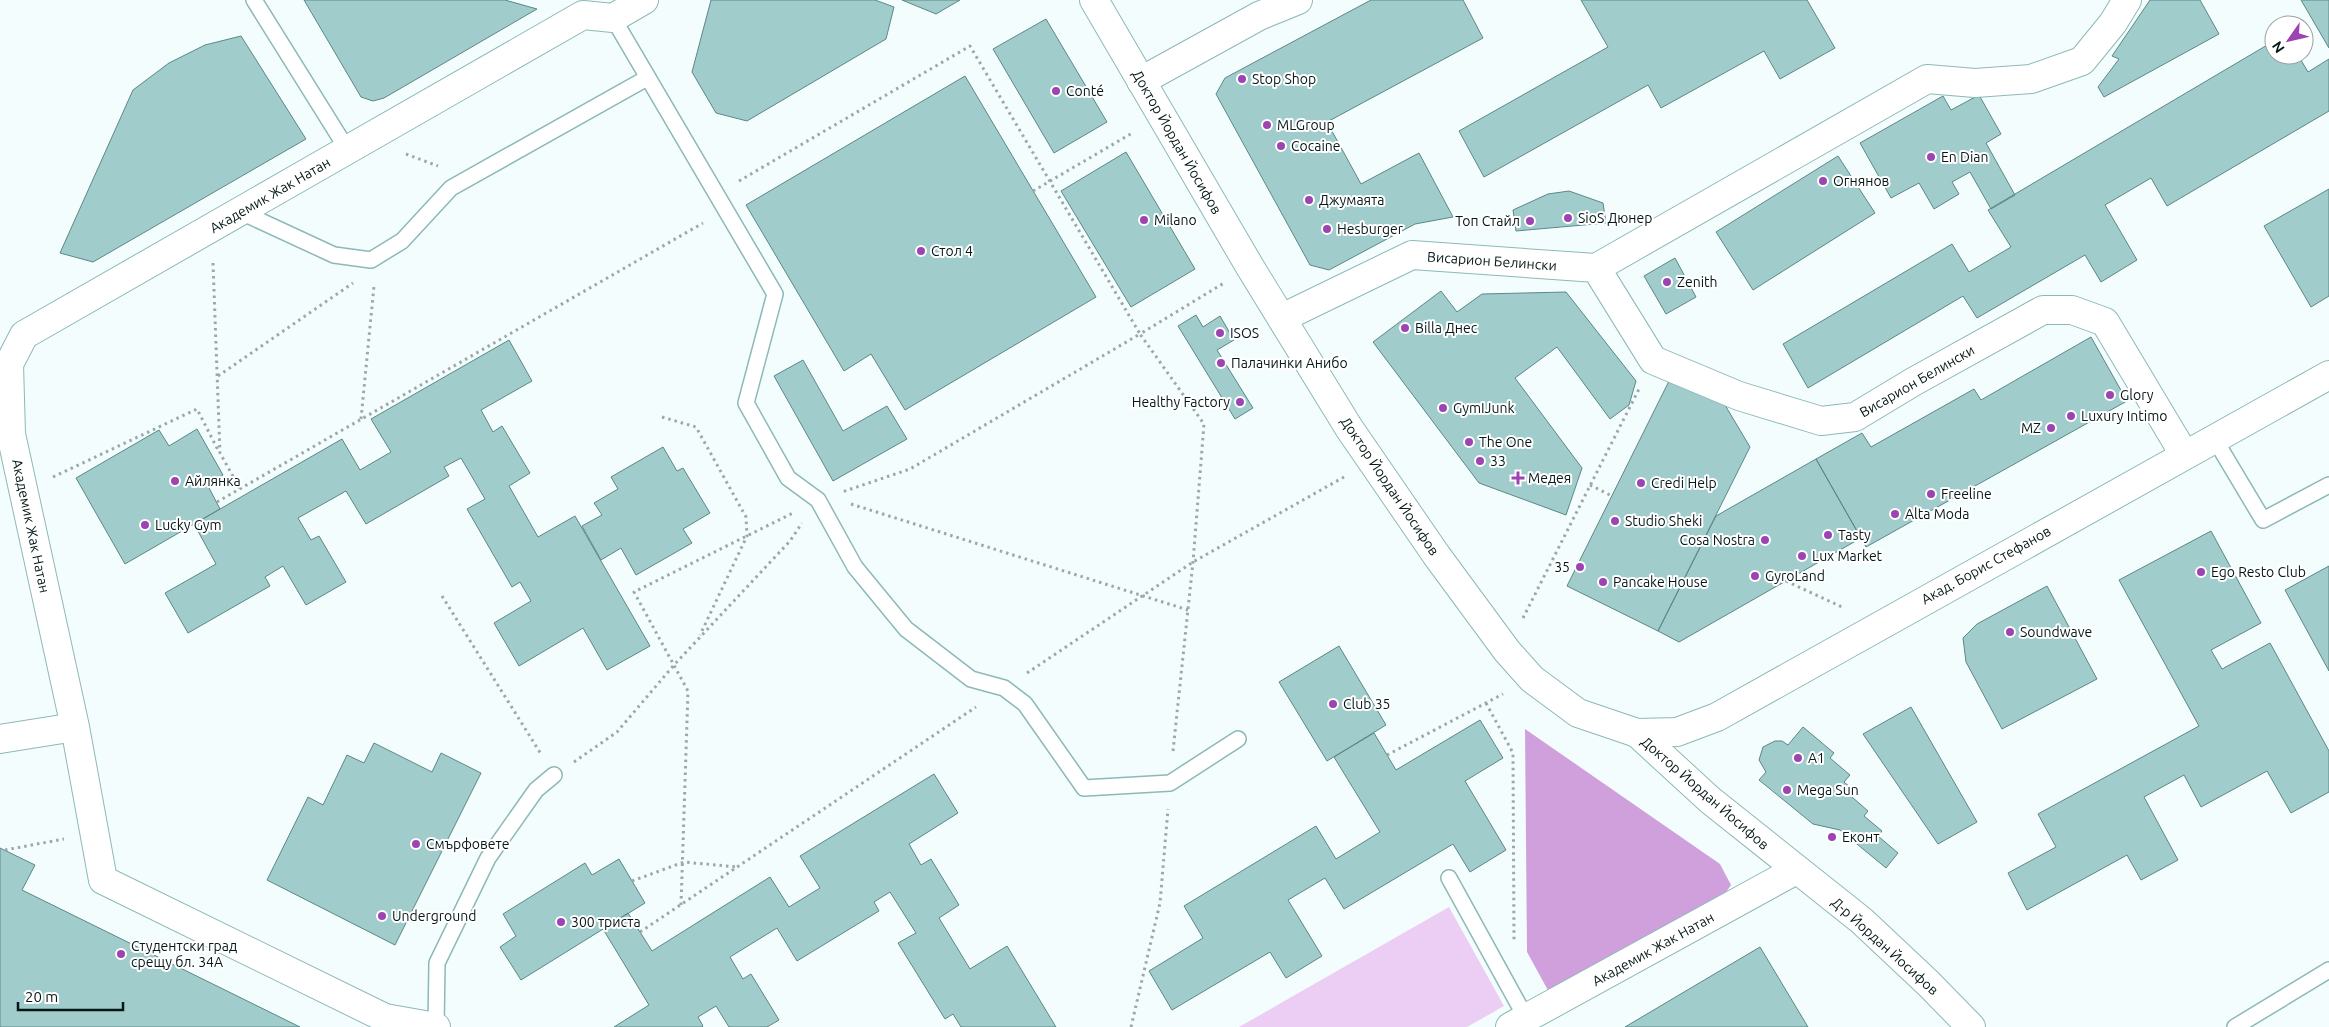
<svg xmlns="http://www.w3.org/2000/svg" width="2329" height="1027" viewBox="0 0 2329 1027" font-family="Ubuntu,sans-serif">
<style>
.green{fill:#eccdf4}
.forest{fill:#cfa0dc}
.building{fill:#a0cdcc;stroke:#5c8786}
.lines{fill:none;stroke-linecap:round;stroke-linejoin:round}
.service-casing{stroke:#8cb9b7;stroke-width:18}
.minor-casing{stroke:#8cb9b7;stroke-width:30}
.tertiary-casing{stroke:#8cb9b7;stroke-width:30}
.path{stroke:#9ca8a8;stroke-width:3;stroke-dasharray:2.5 4;stroke-linecap:butt}
.service{stroke:#fff;stroke-width:15}
.minor{stroke:#fff;stroke-width:28}
.tertiary{stroke:#fff;stroke-width:28}
.poi-dot{fill:#9c45b2;stroke:#fff;stroke-width:2}
.labels{text-anchor:middle;dominant-baseline:central;stroke-width:4;stroke-linejoin:round;paint-order:stroke}
.poi-label{font-size:14px;fill:#061717;stroke:#fff;text-anchor:start}
.street-label{font-size:14px;fill:#061717;stroke:#fff}
</style>
<rect width="100%" height="100%" fill="#f4fdfd"/>
<path class="green" d="M1449 907 1504 1006 1467 1027H1239Z"/>
<path class="forest" d="M1525 729 1720 864 1731 885 1720 901 1550 994 1527 952Z"/>
<path class="building" d="M304 0H505L537 9 384 98 373 101 361 97Z
M711 0H875L894 7 886 39 747 121 716 113 692 72Z
M902 0H960L936 14Z
M1371 0H1463L1483 38 1327 122 1361 184 1419 153 1453 217 1415 224 1329 270 1310 265 1216 94 1225 78Z
M1581 0H1807L1835 48 1780 79 1764 51 1661 108 1648 85 1484 177 1459 131 1608 47Z
M2150 0H2200L2219 34 2104 97 2098 87 2119 59 2112 56Z
M2301 0H2329V48Z
M1046 19 1107 122 1054 153 993 49Z
M241 36 306 139 93 262 60 253 133 90 169 63 205 45Z
M2274 41V55H2298L2308 72 2329 59V111L2167 206 2151 178 2105 205 2137 260 2101 282 2085 255 1977 318 1963 296 1808 388 1783 344 1952 244 1969 272 2011 247 1988 210Z
M965 76 1096 297 905 410 871 354 844 371 746 205Z
M1979 95 2001 134 1986 143 2015 195 1991 209 1970 172 1952 182 1959 194 1934 209 1919 183 1891 198 1860 143 1943 96 1951 110Z
M1126 152 1195 269 1131 307 1061 191Z
M1838 156 1875 213 1753 290 1716 232Z
M2329 189V296L2311 307 2264 226Z
M1569 191 1603 203 1606 223 1516 231 1513 210 1548 194Z
M1675 258 1696 297 1666 314 1644 276Z
M1441 291 1457 312 1482 294 1566 292 1636 381 1629 405 1610 419 1557 347 1515 378 1582 468 1566 515 1479 483 1373 342Z
M1196 315 1203 327 1220 316 1234 340 1217 350 1253 408 1235 419 1178 326Z
M2091 337 2127 401 1866 547 1816 459 1862 433 1871 447 1974 389 1981 400Z
M509 340 532 381 481 410 493 432 502 426 530 473 509 486 538 537 575 516 650 646 607 670 583 628 519 666 494 623 531 601 520 582 512 587 467 509 485 499 461 458 444 467 449 476 366 524 346 491 298 518 311 540 319 536 346 582 306 605 283 566 265 577 270 586 188 633 165 593 216 564 194 524 342 439 360 470 391 452 371 419Z
M803 360 843 431 887 406 907 439 833 481 774 376Z
M1672 375 1722 400 1750 447 1658 631 1567 586Z
M197 429 223 475 207 484 220 509 125 564 76 478 159 430 169 446Z
M663 447 677 471 683 468 710 513 683 529 692 543 636 575 621 548 601 560 582 526 602 515 594 503 618 489 611 477Z
M1816 459 1861 538 1679 642 1658 631 1716 516Z
M2211 531 2261 623 2211 650 2222 669 2270 643 2329 751V792L2291 813 2267 771 2201 807 2184 775 2144 797 2178 860 2141 880 2127 855 2027 910 2008 873 2056 847 2038 814 2199 726 2119 580Z
M2329 566V671L2285 590Z
M2047 586 2097 679 2002 729 1966 662 1963 638 1977 624Z
M1339 646 1386 725 1327 761 1279 682Z
M1911 707 1977 822 1938 844 1863 734Z
M1480 720 1503 758 1465 781 1506 850 1470 872 1453 844 1344 909 1325 878 1288 900 1322 956 1286 978 1270 952 1172 1010 1149 971 1203 938 1184 906 1316 826 1336 859 1380 832 1334 757 1374 733 1396 770Z
M1803 727 1834 753 1830 758 1850 775 1844 782 1856 792 1852 797 1868 811 1864 816 1882 831 1878 836 1898 853 1886 868 1840 830 1813 824 1759 780 1766 772 1759 760 1763 747 1775 741H1782L1788 745Z
M374 743 432 772 441 753 481 773 395 945 267 880 308 797 323 805 347 755 364 763Z
M934 774 958 813 909 844 921 865 931 859 959 905 939 918 970 969 1007 946 1056 1027H961L953 1014 945 1019 898 943 916 933 890 892 874 902 879 911 797 961 777 928 730 957 743 979 751 974 779 1020 767 1027H729L716 1006 698 1017 703 1026 702 1027H614L649 1005 603 929 628 913 652 951 770 877 789 907 820 888 800 856Z
M0 848 35 865 22 890 300 1027H0Z
M619 859 645 903 521 980 500 947 516 936 503 914 585 863 592 875Z
M1760 947 1808 1027H1625Z"/>
<g class="lines">
<defs>
<path id="service" d="M254 0 347 149
M613 18 775 294 746 403 788 478 818 500 855 567 906 629 971 679 1004 688 1025 704 1084 788 1170 783 1238 739
M241 212 334 255 371 260 402 241 451 188 647 78
M2214 438 2263 520 2329 485
M1449 878 1526 1018
M436 1027 437 963 488 858 536 790 554 775
M2235 1027 2329 970"/>
<path id="minor" d="M1141 81 1259 16 1298 0
M1596 268 1653 360 1739 396 1821 421 1855 417 1913 382 2043 310H2072L2105 322 2184 454
M1282 318 1412 255 1596 268 1927 79 1975 83 2031 79 2082 61 2113 23 2127 0
M1637 733 1710 800 1862 921 1929 984 1971 1027
M0 739 75 727
M436 1027 385 1018 103 880 75 727 11 434 9 364 24 335C211 229 396 121 583 15L613 18 644 0
M1510 1027 1796 870"/>
<path id="tertiary" d="M1094 0 1250 267 1349 428 1437 556 1507 651 1532 679 1578 713 1637 733 1677 732 1717 717 2329 375"/>
</defs>
<use href="#service" class="service-casing"/>
<use href="#minor" class="minor-casing"/>
<use href="#tertiary" class="tertiary-casing"/>
<path class="path" d="M406 154 438 166
M739 181 970 46 1140 334 910 469 842 492
M1033 191 1134 132
M213 263 220 453 240 489
M218 376 353 283
M662 417 696 427 746 517 747 536 700 635
M361 419 374 286
M53 477 197 409 218 450
M1590 485 1612 496
M217 502 703 223
M851 504 1188 610
M1786 581 1844 608
M442 596 541 754
M1523 618 1639 389
M1027 673 1193 562 1344 477
M1486 703 1513 753 1514 941
M1173 751 1193 562 1204 424 1140 334 1224 283
M1387 755 1503 694
M574 762 617 732 674 665 790 541 802 523
M5 850 64 839
M632 881 684 862 737 867
M681 905 688 691 634 592 793 513
M640 932 976 707
M1131 1027 1160 903 1168 809"/>
<use href="#service" class="service"/>
<use href="#minor" class="minor"/>
<use href="#tertiary" class="tertiary"/>
</g>
<g class="poi-dot">
<circle cx="1242" cy="79" r="5"/>
<circle cx="1056" cy="91" r="5"/>
<circle cx="1267" cy="125" r="5"/>
<circle cx="1281" cy="146" r="5"/>
<circle cx="1931" cy="157" r="5"/>
<circle cx="1823" cy="181" r="5"/>
<circle cx="1309" cy="200" r="5"/>
<circle cx="1568" cy="218" r="5"/>
<circle cx="1144" cy="220" r="5"/>
<circle cx="1530" cy="221" r="5"/>
<circle cx="1327" cy="229" r="5"/>
<circle cx="921" cy="251" r="5"/>
<circle cx="1667" cy="282" r="5"/>
<circle cx="1405" cy="328" r="5"/>
<circle cx="1220" cy="333" r="5"/>
<circle cx="1221" cy="363" r="5"/>
<circle cx="2110" cy="395" r="5"/>
<circle cx="1240" cy="402" r="5"/>
<circle cx="1443" cy="408" r="5"/>
<circle cx="2071" cy="416" r="5"/>
<circle cx="2051" cy="428" r="5"/>
<circle cx="1469" cy="442" r="5"/>
<circle cx="1480" cy="461" r="5"/>
<path d="M1515.5 470.5h5v5h5v5h-5v5h-5v-5h-5v-5h5z"/>
<circle cx="175" cy="481" r="5"/>
<circle cx="1641" cy="483" r="5"/>
<circle cx="1931" cy="494" r="5"/>
<circle cx="1895" cy="514" r="5"/>
<circle cx="1615" cy="521" r="5"/>
<circle cx="145" cy="525" r="5"/>
<circle cx="1828" cy="535" r="5"/>
<circle cx="1765" cy="540" r="5"/>
<circle cx="1802" cy="556" r="5"/>
<circle cx="1580" cy="567" r="5"/>
<circle cx="2201" cy="572" r="5"/>
<circle cx="1755" cy="576" r="5"/>
<circle cx="1603" cy="582" r="5"/>
<circle cx="2010" cy="632" r="5"/>
<circle cx="1333" cy="704" r="5"/>
<circle cx="1798" cy="758" r="5"/>
<circle cx="1787" cy="790" r="5"/>
<circle cx="1832" cy="837" r="5"/>
<circle cx="416" cy="844" r="5"/>
<circle cx="382" cy="916" r="5"/>
<circle cx="561" cy="922" r="5"/>
<circle cx="121" cy="954" r="5"/>
</g>
<g class="labels">
<g class="poi-label">
<text x="1252" y="79">Stop Shop</text>
<text x="1066" y="91">Conté</text>
<text x="1277" y="125">MLGroup</text>
<text x="1291" y="146">Cocaine</text>
<text x="1941" y="157">En Dian</text>
<text x="1833" y="181">Огнянов</text>
<text x="1319" y="200">Джумаята</text>
<text x="1578" y="218">SioS Дюнер</text>
<text x="1154" y="220">Milano</text>
<text x="1520" y="221" text-anchor="end">Топ Стайл</text>
<text x="1337" y="229">Hesburger</text>
<text x="931" y="251">Стол 4</text>
<text x="1677" y="282">Zenith</text>
<text x="1415" y="328">Billa Днес</text>
<text x="1230" y="333">ISOS</text>
<text x="1231" y="363">Палачинки Анибо</text>
<text x="2120" y="395">Glory</text>
<text x="1230" y="402" text-anchor="end">Healthy Factory</text>
<text x="1453" y="408">GymIJunk</text>
<text x="2081" y="416">Luxury Intimo</text>
<text x="2041" y="428" text-anchor="end">MZ</text>
<text x="1479" y="442">The One</text>
<text x="1490" y="461">33</text>
<text x="1528" y="478">Медея</text>
<text x="185" y="481">Айлянка</text>
<text x="1651" y="483">Credi Help</text>
<text x="1941" y="494">Freeline</text>
<text x="1905" y="514">Alta Moda</text>
<text x="1625" y="521">Studio Sheki</text>
<text x="155" y="525">Lucky Gym</text>
<text x="1838" y="535">Tasty</text>
<text x="1755" y="540" text-anchor="end">Cosa Nostra</text>
<text x="1812" y="556">Lux Market</text>
<text x="1570" y="567" text-anchor="end">35</text>
<text x="2211" y="572">Ego Resto Club</text>
<text x="1765" y="576">GyroLand</text>
<text x="1613" y="582">Pancake House</text>
<text x="2020" y="632">Soundwave</text>
<text x="1343" y="704">Club 35</text>
<text x="1808" y="758">A1</text>
<text x="1797" y="790">Mega Sun</text>
<text x="1842" y="837">Еконт</text>
<text x="426" y="844">Смърфовете</text>
<text x="392" y="916">Underground</text>
<text x="571" y="922">300 триста</text>
<text x="131" y="946">Студентски град<tspan x="131" dy="16">срещу бл. 34А</tspan></text>
</g>
<g class="street-label">
<text transform="translate(1177 142) rotate(60)">Доктор Йордан Йосифов</text>
<text transform="translate(270 195) rotate(-30)">Академик Жак Натан</text>
<text transform="translate(1492 261) rotate(4)">Висарион Белински</text>
<text transform="translate(1917 381) rotate(-30)">Висарион Белински</text>
<text transform="translate(1390 486) rotate(56)">Доктор Йордан Йосифов</text>
<text transform="translate(31 526) rotate(78)">Академик Жак Натан</text>
<text transform="translate(1986 565) rotate(-29)">Акад. Борис Стефанов</text>
<text transform="translate(1705 793) rotate(41)">Доктор Йордан Йосифов</text>
<text transform="translate(1885 946) rotate(42)">Д-р Йордан Йосифов</text>
<text transform="translate(1653 949) rotate(-29)">Академик Жак Натан</text>
</g>
</g>
<g transform="translate(2289 40) rotate(236)"><circle r="24" fill="#ffffff" stroke="#9ba2a2"/>
<path d="M0-4L9 19L0 12L-9 19Z" fill="#9c45b2"/>
<text y="-8" font-size="14" font-weight="bold" text-anchor="middle" fill="#061717">N</text>
</g>
<path d="M18 1002v8h105v-8" fill="none" stroke="#061717" stroke-width="2.5"/>
<text x="25" y="1002" font-size="15" fill="#061717" stroke="#ffffff" stroke-width="4" paint-order="stroke">20 m</text>
</svg>
